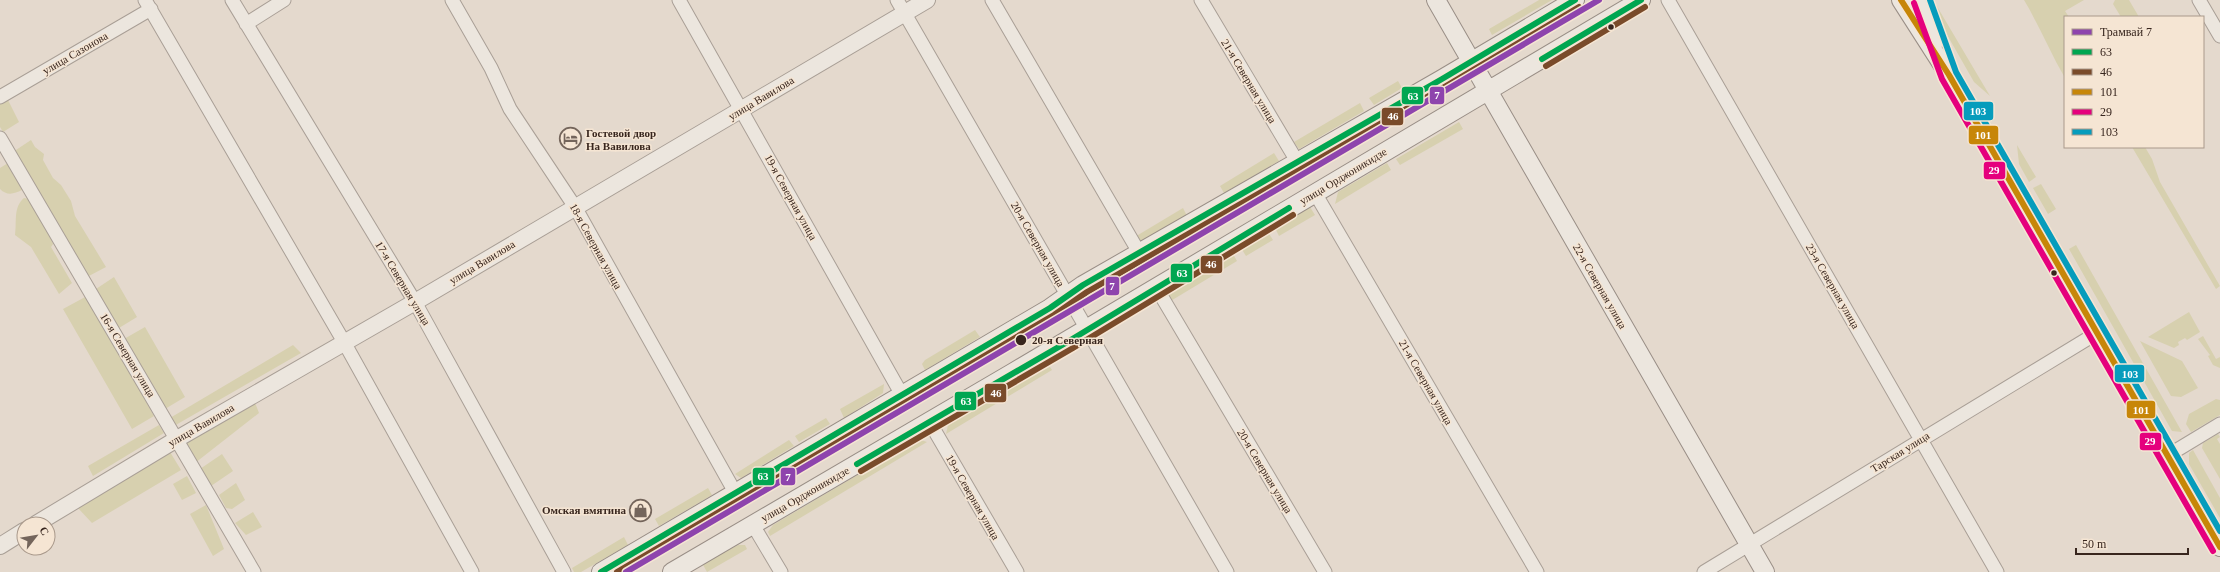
<svg xmlns="http://www.w3.org/2000/svg" width="2220" height="572" viewBox="0 0 2220 572" font-family="Georgia,serif">
<style>
.green{fill:#d7d0af}
.lines{fill:none;stroke-linecap:round;stroke-linejoin:round}
.minor-casing{stroke:#a99f96;stroke-width:15}
.tertiary-casing{stroke:#a99f96;stroke-width:18}
.secondary-casing{stroke:#998e86;stroke-width:20}
.minor{stroke:#ece6de;stroke-width:13}
.tertiary{stroke:#ece6de;stroke-width:16}
.secondary{stroke:#ece6de;stroke-width:18}
.bus-1-casing{stroke:#f5e5d3;stroke-width:9}
.bus-2-casing{stroke:#f5e5d3;stroke-width:9}
.bus-3-casing{stroke:#f5e5d3;stroke-width:9}
.bus-4-casing{stroke:#f5e5d3;stroke-width:9}
.bus-5-casing{stroke:#f5e5d3;stroke-width:9}
.bus-1{stroke:#00a651;stroke-width:6}
.bus-2{stroke:#7a4b2a;stroke-width:6}
.bus-3{stroke:#c78608;stroke-width:6}
.bus-4{stroke:#e5007d;stroke-width:6}
.bus-5{stroke:#069cbc;stroke-width:6}
.tram-1-casing{stroke:#f5e5d3;stroke-width:9}
.tram-1{stroke:#8e44ad;stroke-width:6}
.bus-dot{fill:#38261e;stroke:#f5e5d3;stroke-width:1.5}
.labels{text-anchor:middle;dominant-baseline:central;stroke-width:3;stroke-linejoin:round;paint-order:stroke}
.street-label{font-size:11px;fill:#38261e;stroke:#f5e5d3}
.poi-label{font-size:11px;font-weight:bold;fill:#38261e;stroke:#f5e5d3;text-anchor:start}
.stop-label{font-size:11px;font-weight:bold;fill:#38261e;stroke:#f5e5d3;text-anchor:start}
.line-badge{stroke:#f5e5d3;stroke-width:1.5}
.badge-label{font-size:11px;text-anchor:middle;font-weight:bold;fill:#fff}
</style>
<rect width="100%" height="100%" fill="#e4d9cd"/>
<path class="green" d="M1539 0H1552L1492 35 1489 29Z
M2024 0H2084L2065 11 2069 17H2065V78C2050 52 2039 25 2024 0Z
M2115 0H2129L2139 17H2121L2113 4Z
M1935 3 1990 96 1974 82 1942 26Z
M1398 81 1402 88 1374 105 1369 98Z
M7 98 19 122 3 132 0 127V103Z
M1360 103 1364 111 1299 149 1294 142Z
M1459 122 1463 129 1400 165 1396 159Z
M31 140 35 147 44 154 43 160 53 178 61 185 71 201 75 216 106 267 87 277 13 152Z
M2017 145 2036 177 2029 182 2019 164Z
M2132 147H2145L2152 159 2160 182 2220 286 2216 289Z
M1274 153 1279 161 1224 193 1220 186Z
M8 163 22 190C14 194 7 196 0 189V168Z
M1387 163 1391 170 1335 204 1338 192Z
M2041 184 2056 209 2048 214 2033 188Z
M24 198 29 199 51 235 53 244 51 247 72 283 59 294 31 247 15 235C17 222 13 207 24 198Z
M1310 207 1315 215 1279 236 1275 228Z
M1183 208 1187 216 1141 243 1133 238Z
M1268 232 1273 240 1246 256 1241 248Z
M2076 245 2182 432 2172 431 2069 249Z
M1233 254 1237 261 1169 302 1165 295Z
M114 277 137 317 119 328 96 289Z
M87 296 154 416 132 429 63 309Z
M2189 312 2200 332 2187 340 2185 338 2178 342 2179 345 2174 348 2148 337Z
M145 327 185 397 165 409 124 339Z
M975 330 980 337 925 370 922 364 925 360Z
M2203 336 2216 359 2220 357V368L2213 365 2208 356 2210 355 2198 339Z
M2140 341 2182 361 2198 388 2181 397 2171 396Z
M293 345 301 353 174 426 170 418Z
M1048 364 1052 370 946 434 949 421 956 417Z
M884 384 883 393 844 418 840 409Z
M2216 399 2220 400V415L2191 432 2186 424 2189 414Z
M254 400 259 413 195 463 183 441Z
M826 418 830 424 799 442 795 436Z
M159 425 164 433 93 476 88 466Z
M2218 434 2220 437 2217 439 2220 444V479L2202 448 2203 443Z
M789 440 794 446 741 478 735 474Z
M921 440 927 442 770 536 768 532 773 525 915 441Z
M2193 450 2220 498V518L2189 464V453Z
M170 452 181 470 92 523 77 507Z
M222 454 233 471 211 486 200 469Z
M187 476 196 493 182 500 173 484Z
M236 483 245 500 232 509 226 508 219 495Z
M708 488 712 495 659 526 655 519Z
M206 505 224 549 213 556 190 514Z
M253 512 262 527 246 535 235 523Z
M624 537 628 545 581 572H574L572 568Z
M738 545H745L747 549 707 572 702 563Z"/>
<g class="lines">
<defs>
<path id="minor" d="M145 0 344 342 472 572
M232 0 415 302 564 572
M452 0 491 68 510 109 575 207 736 494
M679 0 902 395
M897 0 1227 572
M992 0 1140 254
M1201 0 1298 163
M1668 0 1997 572
M2199 0 2220 36
M246 24 284 0
M0 97 151 9
M0 138 254 572
M1315 193 1537 572
M1156 287 1325 572
M929 421 1017 572
M2167 456 2220 424
M753 525 781 572
M1704 572 2097 333"/>
<path id="tertiary" d="M36 524 177 439 415 302 927 0
M0 546 24 531"/>
<path id="secondary" d="M1436 0 1765 572
M1901 0 1949 75 2220 547
M1921 0 1935 41
M601 572 1050 308 1083 285 1442 79 1575 0
M672 572C996 383 1319 193 1641 0"/>
</defs>
<use href="#minor" class="minor-casing"/>
<use href="#tertiary" class="tertiary-casing"/>
<use href="#secondary" class="secondary-casing"/>
<use href="#minor" class="minor"/>
<use href="#tertiary" class="tertiary"/>
<use href="#secondary" class="secondary"/>
<defs>
<path id="bus-1" d="M1542 59 1641 0
M857 464 1069 341 1289 208
M601 572 1050 308 1083 285 1442 79 1575 0"/>
<path id="bus-2" d="M1546 66 1645 7
M861 471 1073 348 1293 215
M617 572 1054 315 1087 292 1446 86 1579 7"/>
<path id="bus-3" d="M1901 0 1949 75 2220 547"/>
<path id="bus-4" d="M1914 3 1942 79 2213 551"/>
<path id="bus-5" d="M1930 0 1956 72 2220 531"/>
</defs>
<use href="#bus-1" class="bus-1-casing"/>
<use href="#bus-2" class="bus-2-casing"/>
<use href="#bus-3" class="bus-3-casing"/>
<use href="#bus-4" class="bus-4-casing"/>
<use href="#bus-5" class="bus-5-casing"/>
<use href="#bus-1" class="bus-1"/>
<use href="#bus-2" class="bus-2"/>
<use href="#bus-3" class="bus-3"/>
<use href="#bus-4" class="bus-4"/>
<use href="#bus-5" class="bus-5"/>
<defs>
<path id="tram-1" d="M626 572 1599 0"/>
</defs>
<use href="#tram-1" class="tram-1-casing"/>
<use href="#tram-1" class="tram-1"/>
</g>
<defs>
<symbol id="hotel-ring" viewBox="-11 -11 22 22"><circle r="9.5" fill="#f5e5d3" stroke="#74655b" stroke-width="1.5"/><path d="M-6-4.5h1.5V1H6V5H4.5V3h-9V5H-6ZM-4 0a1.8 1.8 0 1 1 3.6 0ZM.5 0V-2.5h3Q6-2.5 6 0Z" fill="#74655b"/></symbol>
<symbol id="shop-ring" viewBox="-11 -11 22 22"><circle r="9.5" fill="#f5e5d3" stroke="#74655b" stroke-width="1.5"/><path d="M-5-2.5h2.3a2.7 3.5 0 0 1 5.4 0H5L5.5 6h-11ZM-1.5-2.5h3a1.5 2.3 0 0 0-3 0Z" fill="#74655b"/></symbol>
</defs>
<g fill-rule="evenodd">
<use href="#hotel-ring" x="558" y="126" width="25" height="25"/>
<use href="#shop-ring" x="628" y="498" width="25" height="25"/>
</g>
<g class="bus-dot">
<circle cx="1611" cy="27" r="3.5"/>
<circle cx="2054" cy="273" r="3.5"/>
<circle cx="1021" cy="340" r="6"/>
</g>
<g class="labels">
<g class="street-label">
<text transform="translate(75 53) rotate(-30)">улица Сазонова</text>
<text transform="translate(1249 81) rotate(59)">21-я Северная улица</text>
<text transform="translate(761 98) rotate(-31)">улица Вавилова</text>
<text transform="translate(1343 176) rotate(-31)">улица Орджоникидзе</text>
<text transform="translate(791 197) rotate(61)">19-я Северная улица</text>
<text transform="translate(1038 244) rotate(60)">20-я Северная улица</text>
<text transform="translate(596 246) rotate(61)">18-я Северная улица</text>
<text transform="translate(482 262) rotate(-31)">улица Вавилова</text>
<text transform="translate(403 283) rotate(59)">17-я Северная улица</text>
<text transform="translate(1600 286) rotate(60)">22-я Северная улица</text>
<text transform="translate(1833 286) rotate(60)">23-я Северная улица</text>
<text transform="translate(128 355) rotate(59)">16-я Северная улица</text>
<text transform="translate(1426 382) rotate(60)">21-я Северная улица</text>
<text transform="translate(201 425) rotate(-30)">улица Вавилова</text>
<text transform="translate(1900 452) rotate(-32)">Тарская улица</text>
<text transform="translate(1265 471) rotate(59)">20-я Северная улица</text>
<text transform="translate(805 494) rotate(-30)">улица Орджоникидзе</text>
<text transform="translate(973 497) rotate(60)">19-я Северная улица</text>
</g>
<g class="poi-label">
<text x="586" y="133">Гостевой двор<tspan x="586" dy="13">На Вавилова</tspan></text>
<text x="626" y="510" text-anchor="end">Oмская вмятина</text>
</g>
<g class="stop-label">
<text x="1032" y="340">20-я Северная</text>
</g>
</g>
<g class="line-badge">
<rect x="1429" y="86" width="16" height="19" rx="4" fill="#8e44ad"/>
<rect x="1401" y="86" width="23" height="19" rx="4" fill="#00a651"/>
<rect x="1963" y="101" width="31" height="20" rx="4" fill="#069cbc"/>
<rect x="1381" y="107" width="23" height="19" rx="4" fill="#7a4b2a"/>
<rect x="1968" y="125" width="31" height="20" rx="4" fill="#c78608"/>
<rect x="1983" y="161" width="23" height="19" rx="4" fill="#e5007d"/>
<rect x="1200" y="255" width="23" height="19" rx="4" fill="#7a4b2a"/>
<rect x="1170" y="263" width="23" height="20" rx="4" fill="#00a651"/>
<rect x="1105" y="276" width="15" height="20" rx="4" fill="#8e44ad"/>
<rect x="2114" y="364" width="31" height="19" rx="4" fill="#069cbc"/>
<rect x="984" y="383" width="23" height="20" rx="4" fill="#7a4b2a"/>
<rect x="954" y="391" width="23" height="20" rx="4" fill="#00a651"/>
<rect x="2126" y="400" width="30" height="19" rx="4" fill="#c78608"/>
<rect x="2139" y="432" width="23" height="19" rx="4" fill="#e5007d"/>
<rect x="752" y="467" width="23" height="19" rx="4" fill="#00a651"/>
<rect x="780" y="467" width="16" height="19" rx="4" fill="#8e44ad"/>
</g>
<g class="badge-label">
<text x="1437" y="99">7</text>
<text x="1413" y="100">63</text>
<text x="1978" y="115">103</text>
<text x="1393" y="120">46</text>
<text x="1983" y="139">101</text>
<text x="1994" y="174">29</text>
<text x="1211" y="268">46</text>
<text x="1182" y="277">63</text>
<text x="1112" y="290">7</text>
<text x="2130" y="378">103</text>
<text x="996" y="397">46</text>
<text x="966" y="405">63</text>
<text x="2141" y="414">101</text>
<text x="2150" y="445">29</text>
<text x="763" y="480">63</text>
<text x="788" y="481">7</text>
</g>
<rect x="2064" y="16" width="140" height="132" fill="#f5e5d3" stroke="#a9998b"/>
<rect x="2072" y="29" width="20" height="6" fill="#8e44ad" stroke="#a9998b"/>
<text x="2100" y="36" font-size="12" fill="#38261e">Трамвай 7</text>
<rect x="2072" y="49" width="20" height="6" fill="#00a651" stroke="#a9998b"/>
<text x="2100" y="56" font-size="12" fill="#38261e">63</text>
<rect x="2072" y="69" width="20" height="6" fill="#7a4b2a" stroke="#a9998b"/>
<text x="2100" y="76" font-size="12" fill="#38261e">46</text>
<rect x="2072" y="89" width="20" height="6" fill="#c78608" stroke="#a9998b"/>
<text x="2100" y="96" font-size="12" fill="#38261e">101</text>
<rect x="2072" y="109" width="20" height="6" fill="#e5007d" stroke="#a9998b"/>
<text x="2100" y="116" font-size="12" fill="#38261e">29</text>
<rect x="2072" y="129" width="20" height="6" fill="#069cbc" stroke="#a9998b"/>
<text x="2100" y="136" font-size="12" fill="#38261e">103</text>
<g transform="translate(36 536) rotate(59)"><circle r="19" fill="#f5e5d3" stroke="#a9998b"/>
<path d="M0-3L7 15L0 10L-7 15Z" fill="#74655b"/>
<text y="-6" font-size="11" font-weight="bold" text-anchor="middle" fill="#38261e">С</text>
</g>
<path d="M2076 548v6h112v-6" fill="none" stroke="#38261e" stroke-width="2"/>
<text x="2082" y="548" font-size="12" fill="#38261e" stroke="#f5e5d3" stroke-width="3" paint-order="stroke">50 m</text>
</svg>
